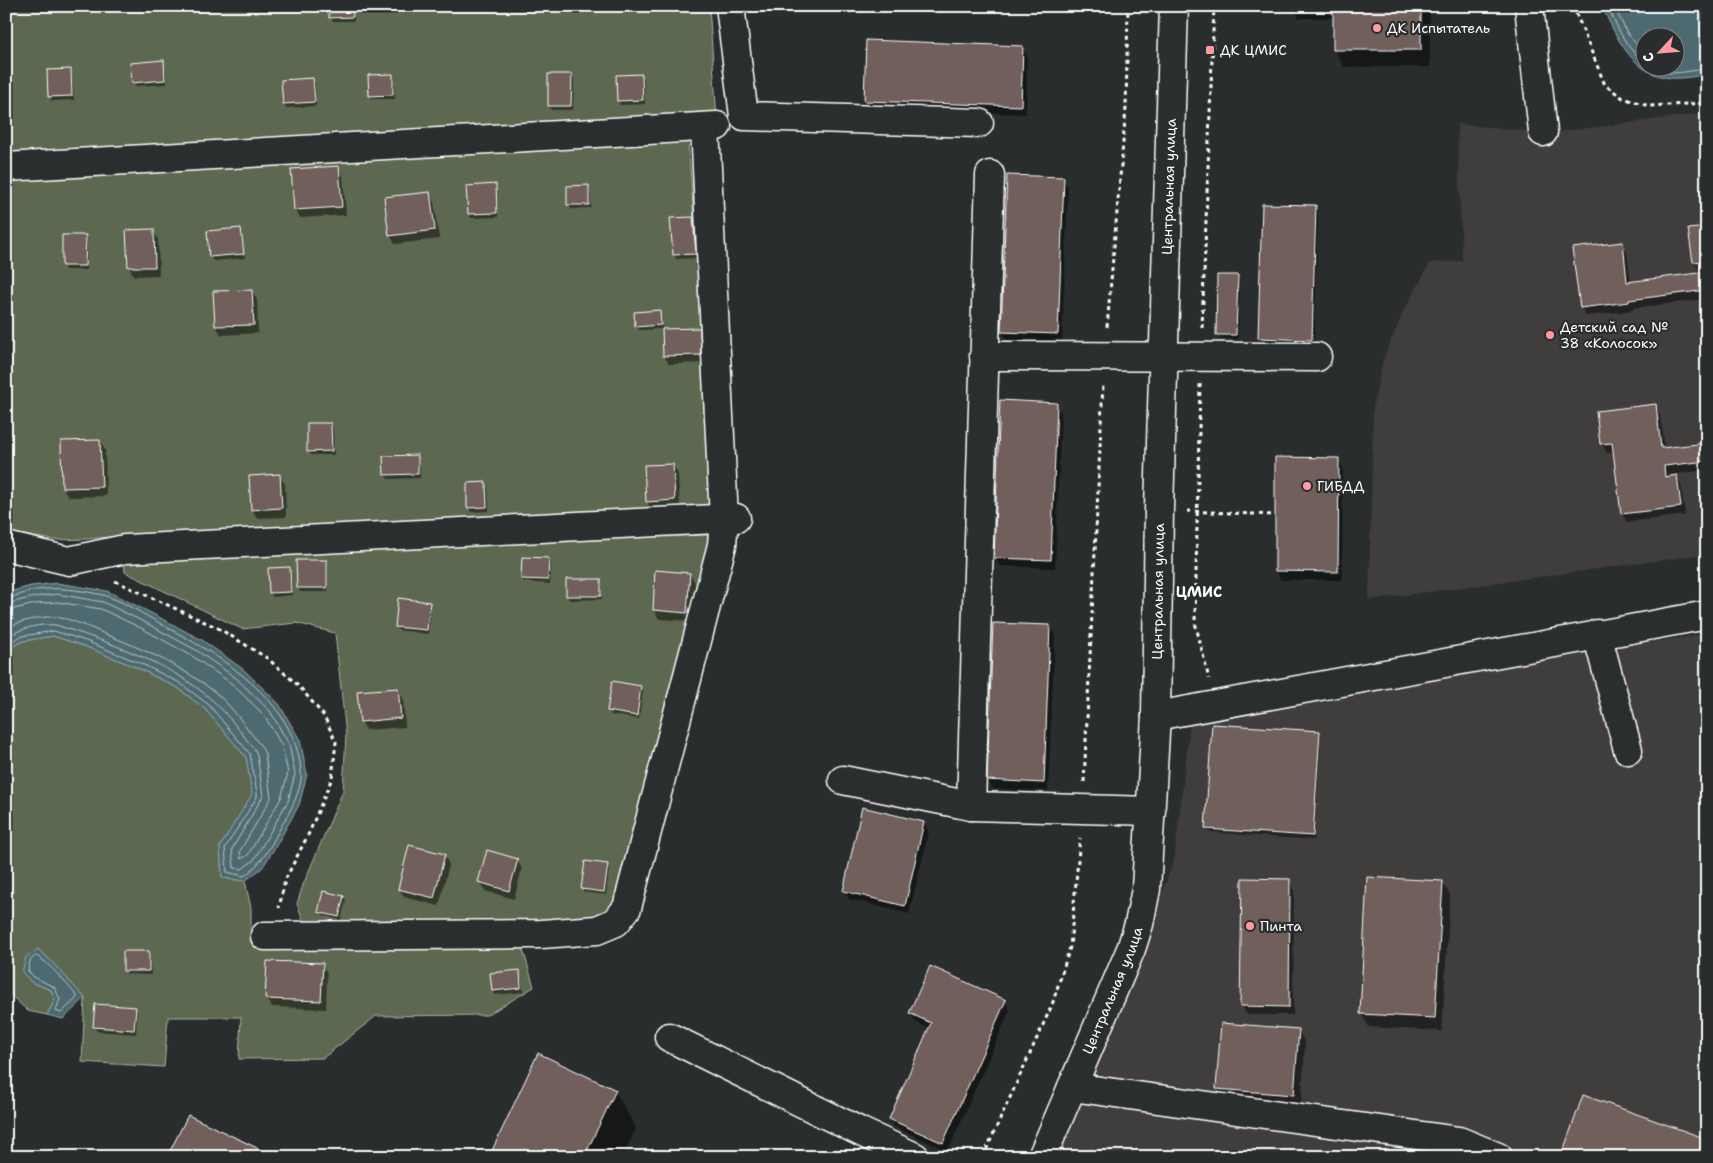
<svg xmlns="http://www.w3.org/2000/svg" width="1713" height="1163" viewBox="0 0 1713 1163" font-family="'Shantell Sans',sans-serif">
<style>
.built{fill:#3f3c3c}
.green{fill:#5b6850;stroke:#adb4a8}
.water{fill:#4e6b71;stroke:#95a6aa;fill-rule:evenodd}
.shadow{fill:#0007}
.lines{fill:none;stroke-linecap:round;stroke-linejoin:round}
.shore{stroke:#b8c4c6;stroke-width:1}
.building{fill:#715f5b;stroke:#fff}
.minor-casing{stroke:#fff;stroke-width:31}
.path{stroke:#fff;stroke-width:3;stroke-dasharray:4 4;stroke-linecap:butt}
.minor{stroke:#2a2d2e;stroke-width:28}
.poi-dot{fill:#ff9aa2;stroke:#2a2d2e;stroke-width:2}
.labels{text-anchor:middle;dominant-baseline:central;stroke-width:4.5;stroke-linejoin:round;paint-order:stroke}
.poi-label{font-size:14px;fill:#fff;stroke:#2a2d2e;text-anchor:start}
.street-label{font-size:14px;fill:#fff;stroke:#2a2d2e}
.neighbourhood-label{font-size:15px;font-weight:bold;fill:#fff;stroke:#2a2d2e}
</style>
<rect width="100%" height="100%" fill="#2a2d2e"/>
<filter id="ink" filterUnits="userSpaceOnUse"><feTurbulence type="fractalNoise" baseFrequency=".02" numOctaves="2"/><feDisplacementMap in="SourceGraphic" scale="10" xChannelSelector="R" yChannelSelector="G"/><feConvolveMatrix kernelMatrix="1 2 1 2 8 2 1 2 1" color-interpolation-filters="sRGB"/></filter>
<g filter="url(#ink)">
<path class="built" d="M1707 113V554L1369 600 1373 407 1383 359 1404 311 1430 263 1462 261 1457 124 1549 133Z
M1707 634V1157H1058L1174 861 1192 706Z"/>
<path class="green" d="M6 6H709L717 119 6 153Z
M688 141 716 509 120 536 87 539 54 540 6 532V176Z
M710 535 697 618 615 908 606 915 589 918 380 926 304 922 297 904 303 885 343 791 346 735 335 633 296 623 242 629 125 572 124 559 393 544Z
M53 636 84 646 138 668 178 688 205 709 246 757 253 794 220 847 222 878 245 881 251 908V943H521L534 987 487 1015 376 1016 323 1058 239 1059 241 1017H168L164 1067 82 1062 85 998 50 960 38 949 31 982 51 990 55 1000 47 1015 28 1011 6 991V650L23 641Z"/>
<path class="water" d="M1602 6H1707V74C1696 76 1683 79 1672 78 1633 76 1616 37 1602 6ZM1646 38H1676V68H1646Z
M57 583 107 591 151 613 202 640 243 669 279 704 300 740 307 774 299 805 276 846 262 868 245 881 222 878 220 847 252 794 246 757 205 709 178 688 138 668 84 646 53 636 23 641 6 650V593L31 586Z
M38 949 50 960 85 998 63 1019 47 1015 55 1000 51 990 31 982 22 972 26 957Z"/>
<path class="shadow" d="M76 6H97L98 12 79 13Z
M205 6H232V8L206 9Z
M330 6H354V21H333L330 17Z
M1293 6H1430V67H1344L1334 49V18H1299Z
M1022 47 1027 56 1026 114 870 109 865 100Z
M163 62 165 66 167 84 135 86 133 82Z
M70 71 72 75 74 100 52 101 50 97Z
M571 75 574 79 573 110H551L549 106Z
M641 75 644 79 645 104 620 105 618 101Z
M392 76 394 80 395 99H372L370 95Z
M312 79 315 83 316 106 286 108 284 104Z
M338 167 343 176 346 215 300 218 295 210Z
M1063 178 1068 187 1062 343 1007 340 1002 332Z
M495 185 497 189 498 217 471 218 469 214Z
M588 186 590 190 591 208 571 209 569 205 568 187Z
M429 193 434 202 439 239 395 244 390 235Z
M1316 207 1318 211 1314 344 1261 342 1259 338Z
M6 212 9 216 10 247H6Z
M692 218 694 222 697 258 676 259 674 255 671 219Z
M1707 228V270L1699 271 1694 262 1690 231Z
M240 229 242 233 245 258 213 261 211 257Z
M153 230 158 239 159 275 134 276 129 267 128 231Z
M63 237H85L87 241V270H65L63 266Z
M1622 244 1627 252 1631 283 1707 274V299L1633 308 1634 310 1586 316 1581 307Z
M1237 276 1239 280 1238 339 1219 338 1217 334Z
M252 291 257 300 258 333 221 335 216 326 214 293Z
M659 311 661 315 662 329 639 330 636 326Z
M699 330 704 338 705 363 669 364 664 356Z
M1056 404 1061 413 1055 568 1000 566 995 557Z
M1655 405 1660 414 1665 449 1707 444V470L1668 475 1669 477 1676 476 1681 485 1685 515 1627 522 1622 514 1614 452 1607 453 1602 444 1598 412Z
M331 424 333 428 334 455H311L308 451Z
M100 441 105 450 106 496 68 497 63 488 62 443Z
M417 457 419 461 420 478 388 479 385 475Z
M1338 459 1343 468 1342 580H1281L1276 571Z
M673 465 678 474 680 509 652 510 647 502Z
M279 476 285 484 286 517 257 518 252 509Z
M485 483 488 487 489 511 471 512 469 508Z
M549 560 551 564 550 584 524 582 522 578Z
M298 561H326L328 565V592H300L298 588Z
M289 568 291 572 293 595 273 597 270 593Z
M690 574 695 583 692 621 659 619 654 610Z
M600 580 602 584V599L570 600 567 596Z
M429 603 431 607 428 634 398 630 396 626Z
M1050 627 1055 635 1048 791 993 789 988 780Z
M641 687 643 691 639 719 611 715 609 711Z
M398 689 403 698 405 727 366 730 361 721Z
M1319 732 1321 736 1314 840 1209 832 1206 828Z
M924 823 929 832 909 914 849 899 844 891Z
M444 856 449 864 439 906 404 897 399 888Z
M517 860 522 869 514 899 485 891 480 882Z
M607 865 609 869 606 895 584 892 582 888Z
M1289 880 1294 889 1293 1015H1247L1242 1006Z
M1442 882 1450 895 1442 1031 1369 1027 1361 1013Z
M344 897 346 901 341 920 322 915 320 911Z
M148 952 150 956 151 975 127 974 125 970Z
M322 964 327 973 326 1009 272 1007 267 998Z
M519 971 521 975 523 992 495 995 493 991Z
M1005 1001 1010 1010 948 1151 895 1127 890 1119 930 1029 915 1022 910 1013Z
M135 1008 137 1012 136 1034 97 1031 94 1027Z
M1298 1030 1305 1043 1301 1108 1225 1102 1217 1089Z
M615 1091 636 1128 623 1157H490Z"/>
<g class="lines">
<path class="shore" d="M1608 6C1617 27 1626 50 1646 63
M1614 6 1627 33 1646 56
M1652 68C1668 78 1689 70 1707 69
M6 598C15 597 23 593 32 591 55 586 80 590 103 595 119 599 147 616 161 624 218 655 296 699 301 772 303 788 290 811 282 825 271 845 264 862 244 876L227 872 225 848 257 797V793L250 754 209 705 180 683 140 663 86 641 54 631 22 636 6 644
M6 604 34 597 57 594 103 602 146 623 196 650 236 678 270 711 289 744 295 774 288 801 254 860 242 869 234 868 232 849 263 796 257 755 255 750C241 733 228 714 212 700 171 663 108 642 56 625 40 623 20 629 6 637
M6 611 35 604 57 602 101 609 143 629 192 656 231 683 264 715 282 746 288 773 281 798 248 855 241 859 240 851 271 798 265 754 261 746C248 730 231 705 216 693 182 666 145 650 105 634 91 628 70 618 54 617 41 616 18 622 6 628
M36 956C46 959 69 987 77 996L76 999 61 1013 56 1011 60 999 54 987 34 977 28 971 30 961Z"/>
</g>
<path class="building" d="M329 6H352L353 17 329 18Z
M1333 6H1421V50H1333Z
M866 40 1023 46 1021 106 864 101Z
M164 60 165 80 132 83 130 63Z
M71 69 72 96 48 97 47 70Z
M393 74V95L369 96 368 75Z
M548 74H572L571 106H548Z
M642 74 643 100 617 101 616 75Z
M313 78 315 102 283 104 281 80Z
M339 166 342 207 294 210 291 169Z
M1007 175 1064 177 1058 334 1001 332Z
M496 184 497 213 468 214 466 186Z
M589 185V205H567V186Z
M430 192 435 230 389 236 384 197Z
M1262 204 1316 205 1312 340 1258 338Z
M693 217 696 254 673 255 670 218Z
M1707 227V290L1629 300V302L1580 308 1572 248 1623 242 1627 282 1706 272 1704 261 1693 262 1688 229Z
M241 228 244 254 209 257 207 231Z
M154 229 155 267H128L126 230Z
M62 235H86L85 266H62Z
M1217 275H1238L1236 335H1216Z
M252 290 254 325 215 326 213 291Z
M660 310 661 325 635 327 634 312Z
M700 328 701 355 663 356 662 329Z
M1000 400 1057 403 1051 560 994 558Z
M1656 404 1661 448 1707 443V461L1664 466 1665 477 1677 475 1681 507 1621 514 1612 443 1600 444 1596 411Z
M307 423H331L332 451 307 452Z
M100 440 102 487 62 488 61 441Z
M418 455V474L384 475 383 456Z
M1275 457 1339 458 1338 572 1275 571Z
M673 464 675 500 646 502 644 465Z
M280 474 282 508 251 510 249 476Z
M486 482 487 507 467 508V483Z
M522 557 549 558 548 580 521 579Z
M296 560H327V588H297Z
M290 567 291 592 269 593 268 568Z
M655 570 690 573 687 613 653 610Z
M566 579H601V596H566Z
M398 598 430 602 427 630 395 627Z
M993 623 1050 625 1044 783 987 780Z
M612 681 641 686 637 716 607 711Z
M398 688 401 718 360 722 357 691Z
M1212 724 1320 731 1313 836 1205 829Z
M862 807 924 822 905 906 843 891Z
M409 845 445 854 434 898 398 889Z
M487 850 518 859 509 891 478 882Z
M585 861 608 864 604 892 581 889Z
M1367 877 1443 881 1435 1018 1360 1014Z
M1242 878 1290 879 1289 1007 1240 1006Z
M323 891 344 896 339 917 318 912Z
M123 951H149V971H123Z
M267 961 323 963 321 1001 265 999Z
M930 966 1006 1000 943 1143 889 1119 931 1023 909 1013Z
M520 970 521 988 492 991 490 973Z
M95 1004 136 1007 134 1030 93 1027Z
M1221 1023 1299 1029 1294 1095 1216 1089Z
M538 1053 616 1090 584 1157H489Z
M1583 1095 1707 1139V1157H1561Z
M188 1115 276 1157H167Z"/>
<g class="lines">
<defs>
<g id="minor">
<path d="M730 6 744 116 979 123"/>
<path d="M1529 6 1543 132"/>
<path d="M6 167 717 126"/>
<path d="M984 356 1317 357"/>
<path d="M6 546 69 561 125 549 736 518"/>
<path d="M1597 634 1628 750"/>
<path d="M1156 716 1707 615"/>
<path d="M843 780 971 806 1151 811"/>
<path d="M971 806 990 175"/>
<path d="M265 936 541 934 597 930 616 922 627 908 722 545 724 519 705 127"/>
<path d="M669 1037 861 1132 915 1157"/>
<path d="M1072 1087 1459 1141 1498 1157"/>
<path id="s1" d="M1042 1157 1131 949 1139 924 1146 889 1156 716 1159 510 1174 6"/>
</g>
</defs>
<use href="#minor" class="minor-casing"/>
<path class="path" d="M1573 6 1605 85 1623 98 1649 106 1707 103
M1107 327 1126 108 1128 6
M1202 328 1214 6
M1200 384 1195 622 1209 679
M1187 511 1275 515
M115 581 218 628 267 658 298 685 324 716 336 742 332 778 309 833 285 880 279 908
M1084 782 1103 384
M983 1157 1052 1005 1070 947 1080 838"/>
<use href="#minor" class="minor"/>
</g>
</g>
<g class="poi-dot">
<circle cx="1377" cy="28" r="5"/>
<rect x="1205" y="45" width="10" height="10" rx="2.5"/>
<circle cx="1550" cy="335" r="5"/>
<circle cx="1307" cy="486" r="5"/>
<circle cx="1250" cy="926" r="5"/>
</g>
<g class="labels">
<g class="poi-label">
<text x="1387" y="28">ДК Испытатель</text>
<text x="1220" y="50">ДК ЦМИС</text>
<text x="1560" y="327">Детский сад №<tspan x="1560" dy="16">38 «Колосок»</tspan></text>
<text x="1317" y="486">ГИБДД</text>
<text x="1260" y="926">Пинта</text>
</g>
<g class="street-label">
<text stroke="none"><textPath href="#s1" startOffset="991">Центральная улица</textPath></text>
<text stroke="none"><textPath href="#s1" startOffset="586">Центральная улица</textPath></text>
<text stroke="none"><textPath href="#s1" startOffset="181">Центральная улица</textPath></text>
</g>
<g class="neighbourhood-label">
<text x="1199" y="592">ЦМИС</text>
</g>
</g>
<rect width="1713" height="1163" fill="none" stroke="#2a2d2e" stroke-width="25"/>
<rect x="12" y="12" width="1688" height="1138" fill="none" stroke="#fff" stroke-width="2" filter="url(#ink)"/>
<g transform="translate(1660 52) rotate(244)"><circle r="24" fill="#2a2d2e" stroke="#7f8182"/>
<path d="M0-4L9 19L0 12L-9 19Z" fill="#ff9aa2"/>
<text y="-8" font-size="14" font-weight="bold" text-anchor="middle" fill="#ffffff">С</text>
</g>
</svg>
